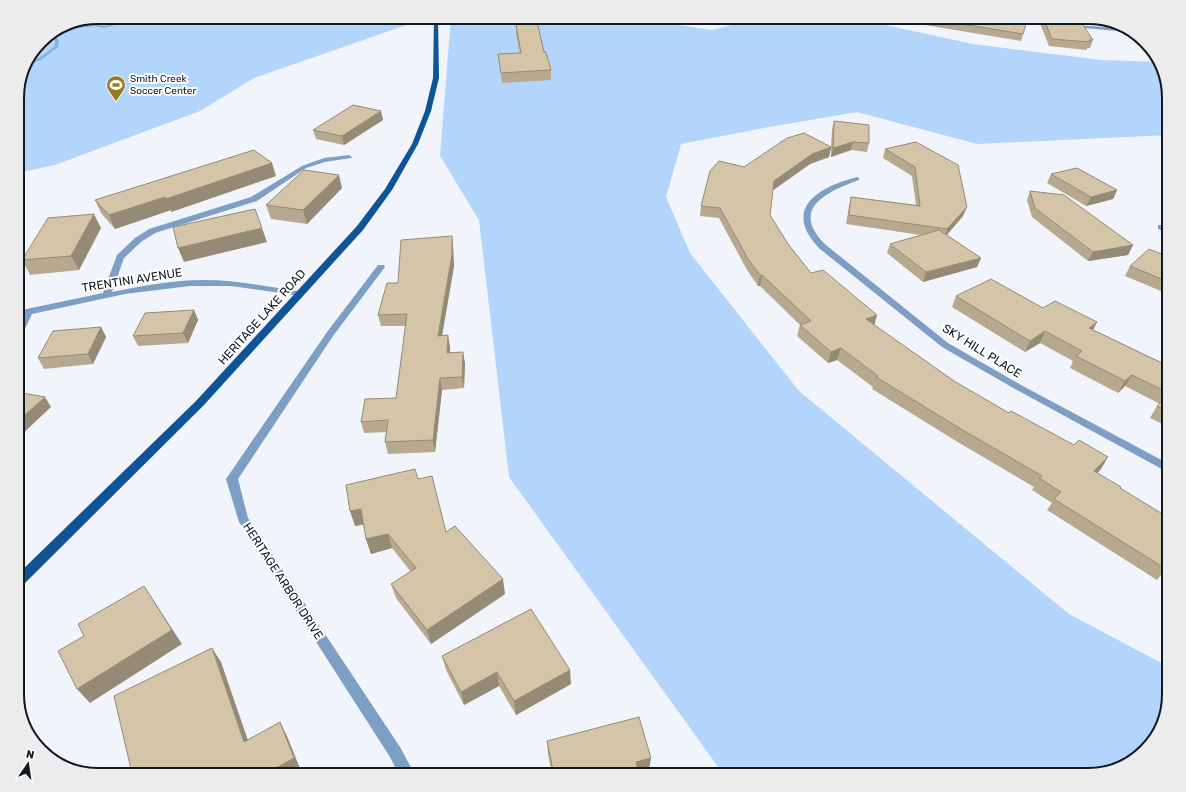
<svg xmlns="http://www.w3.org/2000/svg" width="1186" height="792" viewBox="0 0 1186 792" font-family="Rubik,sans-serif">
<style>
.green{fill:#b3d4fb}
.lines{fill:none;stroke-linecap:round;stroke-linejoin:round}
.stream{fill:#84b1e6;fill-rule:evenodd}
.minor{fill:#7e9fc5;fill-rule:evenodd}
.major{fill:#0f5497;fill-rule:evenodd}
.wall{fill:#b6a990}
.shaded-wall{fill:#948a76}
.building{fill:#d4c5a8;stroke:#948a76}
.labels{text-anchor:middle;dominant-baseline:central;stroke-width:4;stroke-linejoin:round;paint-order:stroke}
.far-poi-label{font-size:10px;fill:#0f1720;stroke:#fff;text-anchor:start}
.street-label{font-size:12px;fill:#0f1720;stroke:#fff}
.rim{fill:none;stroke:#0f1720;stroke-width:2}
</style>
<rect width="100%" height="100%" fill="#f1f5fb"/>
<path class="green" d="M108 17H422L421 20 254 78 200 111 55 165 17 173V93L25 63 41 41 67 23Z
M451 17H626L712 30 764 17H848L973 44 1101 60 1160 62 1169 98V135L977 144 857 112 769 127 681 144 666 197 690 253 799 391 1069 614 1169 667V694L1155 739 1128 764 1088 775H724L509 477 479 220 440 156Z"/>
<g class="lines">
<path class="stream" d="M189 17H198L170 22 147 24 122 23 104 28 95 26 79 28 60 35 57 38 59 41 58 47 41 60 25 65V63L39 58 55 46V41L53 38 58 33 78 26 95 24 104 26 122 21 147 22Z"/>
<path class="minor" d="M378 17H386L363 23 361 22Z
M991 17H1004L1056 25 1054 26Z
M1070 25 1124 28 1131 30 1129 32 1072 27 1070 26Z
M349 155 352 157 351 158 325 162 306 168 257 201 155 233 141 242 124 258 112 292C142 286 173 280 204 280 236 280 268 287 299 291L302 292 303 294 302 296 231 286H190L125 294 32 314 22 335 17 338V325L22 316 17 317V311L103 293 117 255 135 238 149 229 251 197 302 166 324 158Z
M857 177 859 178V180C826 192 789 209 826 245L948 343 1021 385 1169 464V473L1015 389 942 347 820 249C781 209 818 187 857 177Z
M1158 225H1161L1169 228V233L1158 229Z
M378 265H384L385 267 333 336 238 479 248 518 400 747 415 775H399L390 757 239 522 226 479 327 332Z"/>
<path class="major" d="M434 17H438L439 78 431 111 418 144 392 190 363 230 204 405 21 587 17 588V575L196 401 357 226 385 189 412 144 425 111 433 78Z"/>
</g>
<path class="wall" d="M881 17H1028L1021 41 907 22Z
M1038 17H1077L1075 22 1093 40 1090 48H1087V50L1049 46 1041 26 1043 21H1039Z
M516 25 544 52 551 70V80L502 83 498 54 520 53 516 34Z
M383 120 344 145 316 139 313 130Z
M834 121 869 143 867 152 851 150 831 157V148L829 157 810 164 773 190 770 215 788 244 811 273 874 325 954 381 1101 469 1097 473 1120 488 1161 513 1169 505V574L1164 571 1157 580 1047 510 1052 503 1032 490 1034 487 956 441 872 389 873 387 837 360 828 363 797 336 800 325 760 286H758L747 270 719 218 700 216 701 206 744 167 831 147 832 130Z
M916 142 963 216 947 235 981 258 977 267 923 282 887 253 890 244 921 235 846 224 849 206 851 197 916 205 912 176 883 158 885 149Z
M1051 174 1117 190 1113 199 1086 206 1047 183Z
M276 176 171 212V210L115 229 101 213 95 200Z
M342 188 307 224 271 219 266 205Z
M1030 191 1133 245 1128 255 1088 261 1032 217 1027 200Z
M101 228 79 270 30 275 22 260Z
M452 236 453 247 454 266 442 336 450 347V352L465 363 464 388 442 390 435 452 388 454 385 442 387 432 364 433 361 422 396 398 406 326H381L378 315 398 283Z
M1169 257V293L1168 294 1125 276 1130 266Z
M956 296 1043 308 1097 322 1093 330 1164 364 1169 358V427L1150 418 1157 406 1160 404 1125 386 1118 393 1070 368 1073 361 1040 343 1025 352 952 307Z
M194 310 198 320 188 343 138 346 133 336Z
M101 327 106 337 93 364 44 369 38 358Z
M418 479 446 532 505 594 431 644 396 598 391 584 411 572 392 548 371 554 366 539 364 524 355 526Z
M442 656 571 684 516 715 499 686 464 705 446 670Z
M547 741 649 770 639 774V775H552L548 754Z"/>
<path class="shaded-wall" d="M381 111 383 120 344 145 342 136Z
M853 142 851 150 831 157 833 148Z
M831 147 829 157 810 164 772 191 774 181 812 154Z
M272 163 276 176 171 212V210L115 229 109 215 165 197Z
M339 175 342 188 307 224 303 210Z
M1117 190 1113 199 1086 206 1091 197Z
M967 207 963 216 944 238 947 229Z
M94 214 101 228 79 270 71 256Z
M262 228 267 242 184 262 178 248Z
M452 236 453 247 454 266 440 347 438 336Z
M1133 245 1128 255 1088 261 1093 252Z
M981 258 977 267 923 282 926 272Z
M760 275H762L760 286H758Z
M194 310 198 320 188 343 183 333Z
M877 315 874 326 866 319Z
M1097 322 1091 334 1089 328Z
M101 327 106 337 93 364 88 354Z
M1045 331 1040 343 1025 352 1030 341Z
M448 335 450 347 449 364 447 353Z
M841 348 837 360 828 363 831 352Z
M463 352 465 363 464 388 462 377Z
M1132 375 1125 386 1118 393 1125 381Z
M440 378 442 390 435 452 433 440Z
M45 397 51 407 17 439V422Z
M1108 457 1101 469 1087 483 1094 471Z
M361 509 366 524 355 526 350 511Z
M388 534 392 548 371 554 366 539Z
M503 579 505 594 431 644 427 630Z
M144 586 182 644 90 703 77 689Z
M212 648 221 662 253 755 244 742Z
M570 670 571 684 516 715 514 701Z
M497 672 499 686 464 705 461 692Z
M280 722 287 736 301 771 295 775H264Z
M651 758 649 770 634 775 636 762Z
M136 767 144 775H136L131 769Z"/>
<path class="building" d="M533 17H536L544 52H546L551 70 501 73 498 54 521 53 516 25Z
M919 17H1028L1023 34Z
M1044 19 1081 22 1093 40H1089L1090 42 1052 39Z
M353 105 381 111 342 136 313 130Z
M834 121 869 125V143L853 142 833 148Z
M804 133 831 147 812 154 774 181 770 215 788 244 811 273 823 270 877 315 866 319 954 381 1009 413 1011 411 1074 445 1079 440 1108 457 1094 471 1121 487 1120 488 1161 513 1169 505V566L1166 569 1054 499 1061 492 1039 478 1042 476 961 429 876 377 878 376 841 348 831 352 800 325 811 321 762 275H760L748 259 720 208 701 206 710 171 719 161 744 167 787 138Z
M916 142 958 165 967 207 947 229 849 215 851 197 920 206 915 167 885 149Z
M254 150 272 163 166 199 165 197 109 215 95 200Z
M1077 168 1117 190 1091 197 1051 174Z
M304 170 339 175 303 210 266 205Z
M1030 191 1064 195 1133 245 1093 252 1035 208Z
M255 209 262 228 178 248 173 227Z
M94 214 71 256 22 260 48 218Z
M939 230 981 258 926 272 890 244Z
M452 236V255L438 336 448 335 447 353 463 352 462 377 440 378 433 440 385 442 388 420 361 422 365 399 396 398 407 314 378 315 387 283H398L401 240Z
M1149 249 1169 257V282L1130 266Z
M991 279 1043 308 1055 301 1097 322 1089 328 1164 364 1169 358V393L1132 375 1125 381 1076 356 1082 351 1045 331 1030 341 956 296Z
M194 310 183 333 133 336 145 313Z
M101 327 88 354 38 358 53 331Z
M17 392 45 397 17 422Z
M1169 394V412L1157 406Z
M415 469 418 479 432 476 446 532 455 526 503 579 427 630 391 584 416 568 388 534 366 539 361 509 350 511 346 485Z
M144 586 172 630 77 689 58 651 84 636 78 624Z
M531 609 570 670 514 701 497 672 461 692 442 656Z
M212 648 244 742 280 722 294 758 264 775H138L136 767 131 769 114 696Z
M639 717 651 758 636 762 639 775H554L547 741Z"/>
<defs>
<symbol id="stadium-pin" viewBox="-11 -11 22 30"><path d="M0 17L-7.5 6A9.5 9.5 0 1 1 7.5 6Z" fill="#9c7824" stroke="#fff"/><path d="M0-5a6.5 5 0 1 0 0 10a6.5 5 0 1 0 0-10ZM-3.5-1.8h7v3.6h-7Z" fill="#fff"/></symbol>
</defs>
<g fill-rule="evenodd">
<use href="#stadium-pin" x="105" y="74" width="22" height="30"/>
</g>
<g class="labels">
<g class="far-poi-label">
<text x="130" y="79">Smith Creek<tspan x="130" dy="12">Soccer Center</tspan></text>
</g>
<g class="street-label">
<text transform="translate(132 280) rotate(-9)">TRENTINI AVENUE</text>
<text transform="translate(262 317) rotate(-48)">HERITAGE LAKE ROAD</text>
<text transform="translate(982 351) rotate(32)">SKY HILL PLACE</text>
<text transform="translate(283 581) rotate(57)">HERITAGE ARBOR DRIVE</text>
</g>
</g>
<path d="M0 0H1186V792H0ZM98 24H1088A74 74 0 0 1 1162 98V694A74 74 0 0 1 1088 768H98A74 74 0 0 1 24 694V98A74 74 0 0 1 98 24Z" fill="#ececed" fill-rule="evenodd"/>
<path class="rim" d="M98 24H1088A74 74 0 0 1 1162 98V694A74 74 0 0 1 1088 768H98A74 74 0 0 1 24 694V98A74 74 0 0 1 98 24Z"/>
<g transform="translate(28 764) rotate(13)" stroke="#ffffff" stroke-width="3" paint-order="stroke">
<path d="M0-3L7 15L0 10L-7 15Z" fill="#0f1720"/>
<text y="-6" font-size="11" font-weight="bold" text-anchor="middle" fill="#0f1720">N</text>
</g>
</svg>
